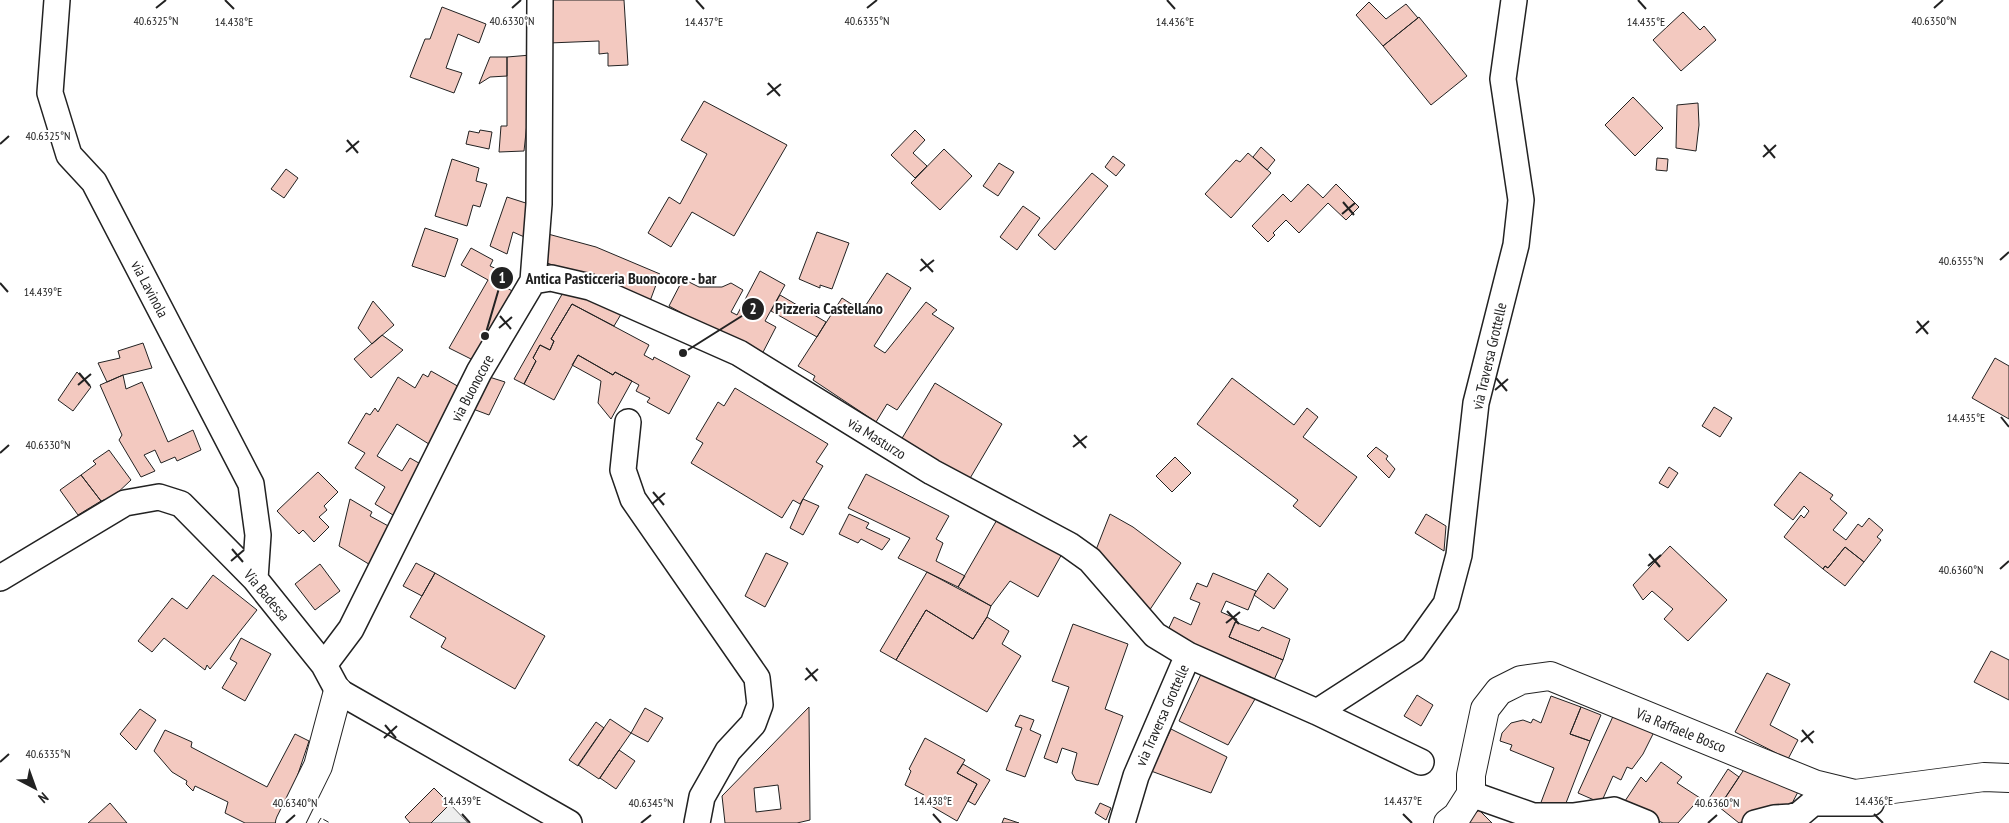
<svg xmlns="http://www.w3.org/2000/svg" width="2009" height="823" viewBox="0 0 2009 823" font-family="'PT Sans Narrow',sans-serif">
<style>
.green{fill:#eee;stroke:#6f6f6f}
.building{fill:#f3c9c0;stroke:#222;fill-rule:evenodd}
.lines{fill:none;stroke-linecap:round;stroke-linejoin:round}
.street-casing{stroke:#222;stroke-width:28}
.secondary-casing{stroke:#222;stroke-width:30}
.street{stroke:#fff;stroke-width:25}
.secondary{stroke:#fff;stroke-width:28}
.fence{stroke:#222;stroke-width:1;stroke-dasharray:6 2.5;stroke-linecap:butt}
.ticks{fill:none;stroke:#222;stroke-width:2}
.labels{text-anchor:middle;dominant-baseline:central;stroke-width:4;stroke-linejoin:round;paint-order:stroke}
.street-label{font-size:15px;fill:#222;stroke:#fff}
.ticks-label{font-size:12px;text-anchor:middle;fill:#222;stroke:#fff;stroke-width:4;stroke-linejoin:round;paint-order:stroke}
.leader{fill:none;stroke:#222;stroke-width:2}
.callout-dot{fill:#222;stroke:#fff;stroke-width:2}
.mark-label{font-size:15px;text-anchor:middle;font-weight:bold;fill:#fff}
.callout-label{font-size:16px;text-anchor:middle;font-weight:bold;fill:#222;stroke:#fff;stroke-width:4;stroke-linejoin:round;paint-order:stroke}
</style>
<rect width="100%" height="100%" fill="#fff"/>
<path class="green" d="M450 804 468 823H431Z"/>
<path class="building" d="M549 0H624L628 65 608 66V53L599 54V41L549 43Z
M1369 2 1386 19 1406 4 1418 18 1383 46 1356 15Z
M442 7 486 24 479 43 458 34 446 68 462 73 454 93 410 77 425 39H430Z
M1683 12 1700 30 1704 26 1716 40 1681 71 1653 40Z
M1419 17 1467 76 1431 105 1383 46Z
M531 55 528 114 524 151 499 152 501 126H507V57Z
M490 57H507V76L490 77 479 84Z
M1633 97 1663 128 1635 156 1605 125Z
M704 101 787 145 734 236 692 212 671 247 648 233 669 197 680 204 707 154 681 140Z
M1698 103 1699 125 1696 151 1676 148 1677 105Z
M480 130 492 132 489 149 466 144 469 131 479 133Z
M915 130 925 140 913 153 927 166 915 178 891 155Z
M1261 147 1275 160 1267 170 1253 157Z
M944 149 972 176 940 210 911 183Z
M1248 153 1271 173 1231 218 1205 194 1236 160 1240 162Z
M1113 156 1125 165 1116 176 1105 167Z
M1657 158 1668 159 1667 171 1656 170Z
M452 159 479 168 476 181 487 184 480 207 473 205 467 226 435 216Z
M999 163 1014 172 998 196 983 186Z
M286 169 298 178 284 198 271 189Z
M1092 173 1108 186 1055 250 1038 235Z
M1308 184 1323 198 1336 184 1359 207 1346 220 1328 203 1299 233 1286 220 1273 233 1275 235 1268 242 1252 226 1283 194 1291 202Z
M507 197 535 206 529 239 513 232 507 254 490 246Z
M1023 206 1040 218 1017 250 1000 237Z
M425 228 458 239 445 277 412 266Z
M817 232 849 243 832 289 820 285V288L799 279Z
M548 234 596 247 660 274 650 301 539 260Z
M471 248 493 260 490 266 508 274 502 285 519 295 477 362 449 348 488 280 461 265Z
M760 271 785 285 765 321 776 327 761 356 669 306 683 279 699 287H722L731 283 743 290 731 312 737 315Z
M887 273 911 288 874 346 885 353 926 302 937 310 932 314 954 328 897 410 887 404 876 422 813 380 815 376 798 366 842 298 862 311Z
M565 289 623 311 614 326 572 304 551 339 554 341 550 350 540 345 533 358 536 361 524 384 514 379Z
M780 295 826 322 817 337 771 311Z
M373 301 394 325 372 344 358 328Z
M572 304 649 345 644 355 653 360 654 357 690 376 669 414 647 402 650 398 636 391 639 385 615 372 613 375 578 355 554 400 524 384 536 361 533 358 540 345 550 350 554 341 551 339Z
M382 335 403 350 371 378 354 359Z
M143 343 152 368 123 375 107 382 98 363 120 358 118 351Z
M578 355 613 375 615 372 632 381 611 419 598 403 601 381 572 365Z
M1995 358 2009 366V419L1972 398Z
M431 371 461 388 432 446 397 424 377 456 402 471 410 458 424 466 393 515 375 504 385 487 355 468 365 453 348 443 366 413 370 415 375 408 378 412 398 377 415 388 423 374 428 377Z
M77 372 91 387 73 411 58 400Z
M123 375 126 389 142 382 168 442 193 430 201 450 177 461 175 457 161 463 155 450 144 455 155 471 141 477 119 440 122 435 100 385Z
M483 375 505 382 489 415 465 406Z
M1232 378 1294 425 1307 408 1318 417 1303 437 1357 477 1320 527 1293 506 1298 500 1197 424Z
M935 383 1002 424 969 480 901 440Z
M735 388 828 444 816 462 823 466 800 504 793 500 782 518 691 463 703 443 696 439 718 402 724 406Z
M1714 407 1732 418 1720 437 1702 426Z
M1376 447 1388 456 1386 459 1395 469 1389 478 1367 456Z
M109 450 131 480 113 497 101 501 81 475 96 464 93 461Z
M1175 457 1191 473 1172 492 1156 476Z
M1669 467 1678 473 1668 488 1659 483Z
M318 472 338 492 324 506 327 510 319 517 329 527 314 542 303 530 299 534 277 511Z
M1800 472 1833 495 1830 499 1847 513 1833 530 1846 540 1858 524 1862 527 1869 518 1883 530 1877 537 1881 540 1864 562 1845 547 1828 568 1825 566 1823 569 1784 537 1801 515 1804 518 1809 511 1804 506 1793 520 1774 505Z
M866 474 949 516 936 539 943 543 936 561 965 576 958 587 898 558 910 538 848 508Z
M81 475 101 501 78 515 60 490Z
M350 499 372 512 370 516 392 528 372 566 339 546Z
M803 499 819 506 803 535 790 528Z
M849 514 869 523 866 528 890 539 882 550 861 539 858 543 839 534Z
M1110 514 1133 527 1181 563 1145 617 1094 555Z
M1426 514 1446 526 1444 551 1415 533Z
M998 518 1063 552 1038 597 1010 581 991 606 958 587Z
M1670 546 1727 600 1688 641 1664 619 1673 609 1652 591 1643 600 1633 585Z
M1845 547 1864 562 1845 586 1823 569 1825 566 1828 568Z
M766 553 788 563 765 607 745 596Z
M416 563 435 573 422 596 403 586Z
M320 564 340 591 315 610 295 584Z
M927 572 991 606 987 617 973 639 926 610 896 660 880 651Z
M435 573 545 636 515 689 441 647 446 638 410 617Z
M1213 573 1256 591 1248 610 1226 601 1221 612 1237 619 1229 637 1283 660 1273 682 1166 634 1174 617 1191 625 1200 603 1190 599 1197 583 1207 587Z
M1268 573 1288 589 1274 609 1254 595Z
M213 575 257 610 210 669 207 665 205 670 164 638 152 652 138 641 172 598 187 609Z
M926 610 973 639 987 617 1009 631 1002 644 1021 656 987 712 896 660Z
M1235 622 1259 631 1262 627 1290 639 1283 660 1229 637Z
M1073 624 1128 644 1105 709 1123 716 1098 785 1076 780 1072 773 1077 753 1062 748 1057 763 1044 758 1069 687 1052 681Z
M241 638 271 654 245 701 222 688 237 663 230 659Z
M1991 651 2009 660V700L1974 682Z
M1203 670 1258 694 1228 745 1179 721Z
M1767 673 1790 684 1770 725 1798 740 1788 759 1735 732Z
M1417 695 1433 705 1421 726 1404 716Z
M1551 696 1581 707 1570 734 1590 741 1566 803 1540 805 1554 768 1510 750 1512 745 1500 741 1502 733 1511 723 1523 720 1531 723 1533 719 1541 723Z
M809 707 810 820 797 823H725L722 796ZM778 785 781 809 756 812 754 788Z
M1581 707 1601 715 1590 741 1570 734Z
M645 708 663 718 648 742 631 733Z
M140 709 156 720 136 750 120 734Z
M1615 712 1655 730 1643 754 1632 769 1627 767 1621 780 1613 776 1601 803 1578 793Z
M1020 715 1034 720 1030 730 1041 735 1025 777 1006 770 1022 728 1015 726Z
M610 719 631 733 599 779 578 765Z
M596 722 604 728 578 766 569 760Z
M1171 729 1227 757 1211 793 1151 771Z
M165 730 192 742 191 747 267 787 295 734 309 741 296 780 299 781 276 823H245L225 813 228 802 195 786 193 791 186 784 187 781 172 772 154 751Z
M925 738 965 760 957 773 977 784 957 821 921 800 924 795 905 785 911 771 909 769Z
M619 750 635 761 616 789 600 778Z
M1661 762 1682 777 1677 783 1700 798 1678 823H1663L1623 804 1641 777 1646 782Z
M963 764 990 780 975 805 968 801 977 784 957 773Z
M1745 768 1799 790 1787 813 1765 807 1762 812 1739 823 1719 807Z
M1728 769 1739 777 1719 807 1708 800Z
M434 788 450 804 431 823H410L405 817Z
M110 803 127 823H88Z
M1100 803 1111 808 1106 820 1095 813Z
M1479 810 1492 823H1466Z
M1004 818 1019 823H1002Z"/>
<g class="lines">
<defs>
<path id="street" d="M57 0 50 93 69 155 94 182 251 484 258 535 255 579
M533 281 551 278 590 287 739 353 932 472 1069 545 1090 560 1155 635 1188 655 1317 712 1421 762
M628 422 623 470 633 499 757 678 760 705 753 724 728 751 702 797 697 823
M0 578 125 503 159 497 181 504 255 579 324 665 338 691 569 823
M324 665 351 629 479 372 533 281 539 204 540 0
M1317 712 1413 650 1446 604 1459 555 1476 403 1516 245 1521 200 1503 79 1514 0
M1471 794 1533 816H1573L1614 810 1646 823
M1122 823 1136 776 1188 655
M1755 823 1774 818 1791 817 1800 814 1813 803H1871"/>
<path id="secondary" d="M290 823 318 766 338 691
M1448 823 1457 816 1471 794V775L1485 709 1499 691 1521 680 1550 676 1814 784 1855 794 1984 777 2009 778"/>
</defs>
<use href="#street" class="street-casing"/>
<use href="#secondary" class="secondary-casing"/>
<use href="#street" class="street"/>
<use href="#secondary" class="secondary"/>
<path class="fence" d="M318 823 321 818 330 823"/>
</g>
<path class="ticks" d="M225 0 234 9M696 0 704 9M1167 0 1175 9M1638 0 1646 9M156 8 166 0M512 8 521 0M867 8 877 0M1934 8 1943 0M768 83 780 96M767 95 781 84M347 140 358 153M0 144 9 136M1764 145 1775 158M346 152 359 141M1763 157 1776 145M1343 202 1354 215M1342 214 1355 203M921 259 933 272M2000 260 2009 252M920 271 934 260M0 283 8 292M500 316 511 329M1917 321 1928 334M499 328 512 317M1916 333 1929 321M79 373 90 386M1496 378 1507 391M78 385 91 374M1495 390 1508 379M2001 417 2009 427M1074 435 1086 448M1073 447 1087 436M0 453 9 445M653 492 664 505M652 504 665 493M232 549 243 562M1649 554 1660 567M231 561 244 550M1648 566 1661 555M2000 569 2009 561M1227 611 1239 624M1226 623 1240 612M806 668 817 681M805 680 818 669M385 725 396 738M1802 730 1813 743M384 738 397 726M1801 742 1814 731M0 762 9 754M462 814 470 823M933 814 941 823M1403 814 1412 823M1874 814 1883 823M286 823 295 815M641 823 651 815M1708 823 1717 815"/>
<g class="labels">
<g class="street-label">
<text transform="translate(150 289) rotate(62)">via Lavinola</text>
<text transform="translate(1489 356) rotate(-77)">via Traversa Grottelle</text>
<text transform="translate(472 388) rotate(-62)">via Buonocore</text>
<text transform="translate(877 438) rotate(32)">via Masturzo</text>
<text transform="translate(267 595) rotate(50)">Via Badessa</text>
<text transform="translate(1162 715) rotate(-66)">via Traversa Grottelle</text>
<text transform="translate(1681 730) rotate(22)">Via Raffaele Bosco</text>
</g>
</g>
<g class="ticks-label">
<text x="156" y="25">40.6325°N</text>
<text x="512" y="25">40.6330°N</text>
<text x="867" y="25">40.6335°N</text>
<text x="1934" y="25">40.6350°N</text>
<text x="704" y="26">14.437°E</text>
<text x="1175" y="26">14.436°E</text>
<text x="1646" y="26">14.435°E</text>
<text x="234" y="26">14.438°E</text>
<text x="48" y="140">40.6325°N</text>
<text x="1961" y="265">40.6355°N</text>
<text x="43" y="296">14.439°E</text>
<text x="1966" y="422">14.435°E</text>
<text x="48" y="449">40.6330°N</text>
<text x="1961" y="574">40.6360°N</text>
<text x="48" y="758">40.6335°N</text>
<text x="462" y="805">14.439°E</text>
<text x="933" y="805">14.438°E</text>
<text x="1403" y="805">14.437°E</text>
<text x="1874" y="805">14.436°E</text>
<text x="295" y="807">40.6340°N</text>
<text x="651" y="807">40.6345°N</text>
<text x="1717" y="807">40.6360°N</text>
</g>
<path class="leader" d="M485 336L502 278M683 353L753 309"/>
<g class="callout-dot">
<circle cx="485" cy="336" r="5"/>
<circle cx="683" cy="353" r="5"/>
<circle cx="502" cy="278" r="12"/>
<circle cx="753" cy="309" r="12"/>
</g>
<g class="mark-label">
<text x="502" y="283">1</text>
<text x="753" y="314">2</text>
</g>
<g class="callout-label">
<text x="621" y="284">Antica Pasticceria Buonocore - bar</text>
<text x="829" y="314">Pizzeria Castellano</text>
</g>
<g transform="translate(35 788) rotate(139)" stroke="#ffffff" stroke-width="4" paint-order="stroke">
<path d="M0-4L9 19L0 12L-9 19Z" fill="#222222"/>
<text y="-8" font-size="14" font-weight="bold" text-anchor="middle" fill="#222222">N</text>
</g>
</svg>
